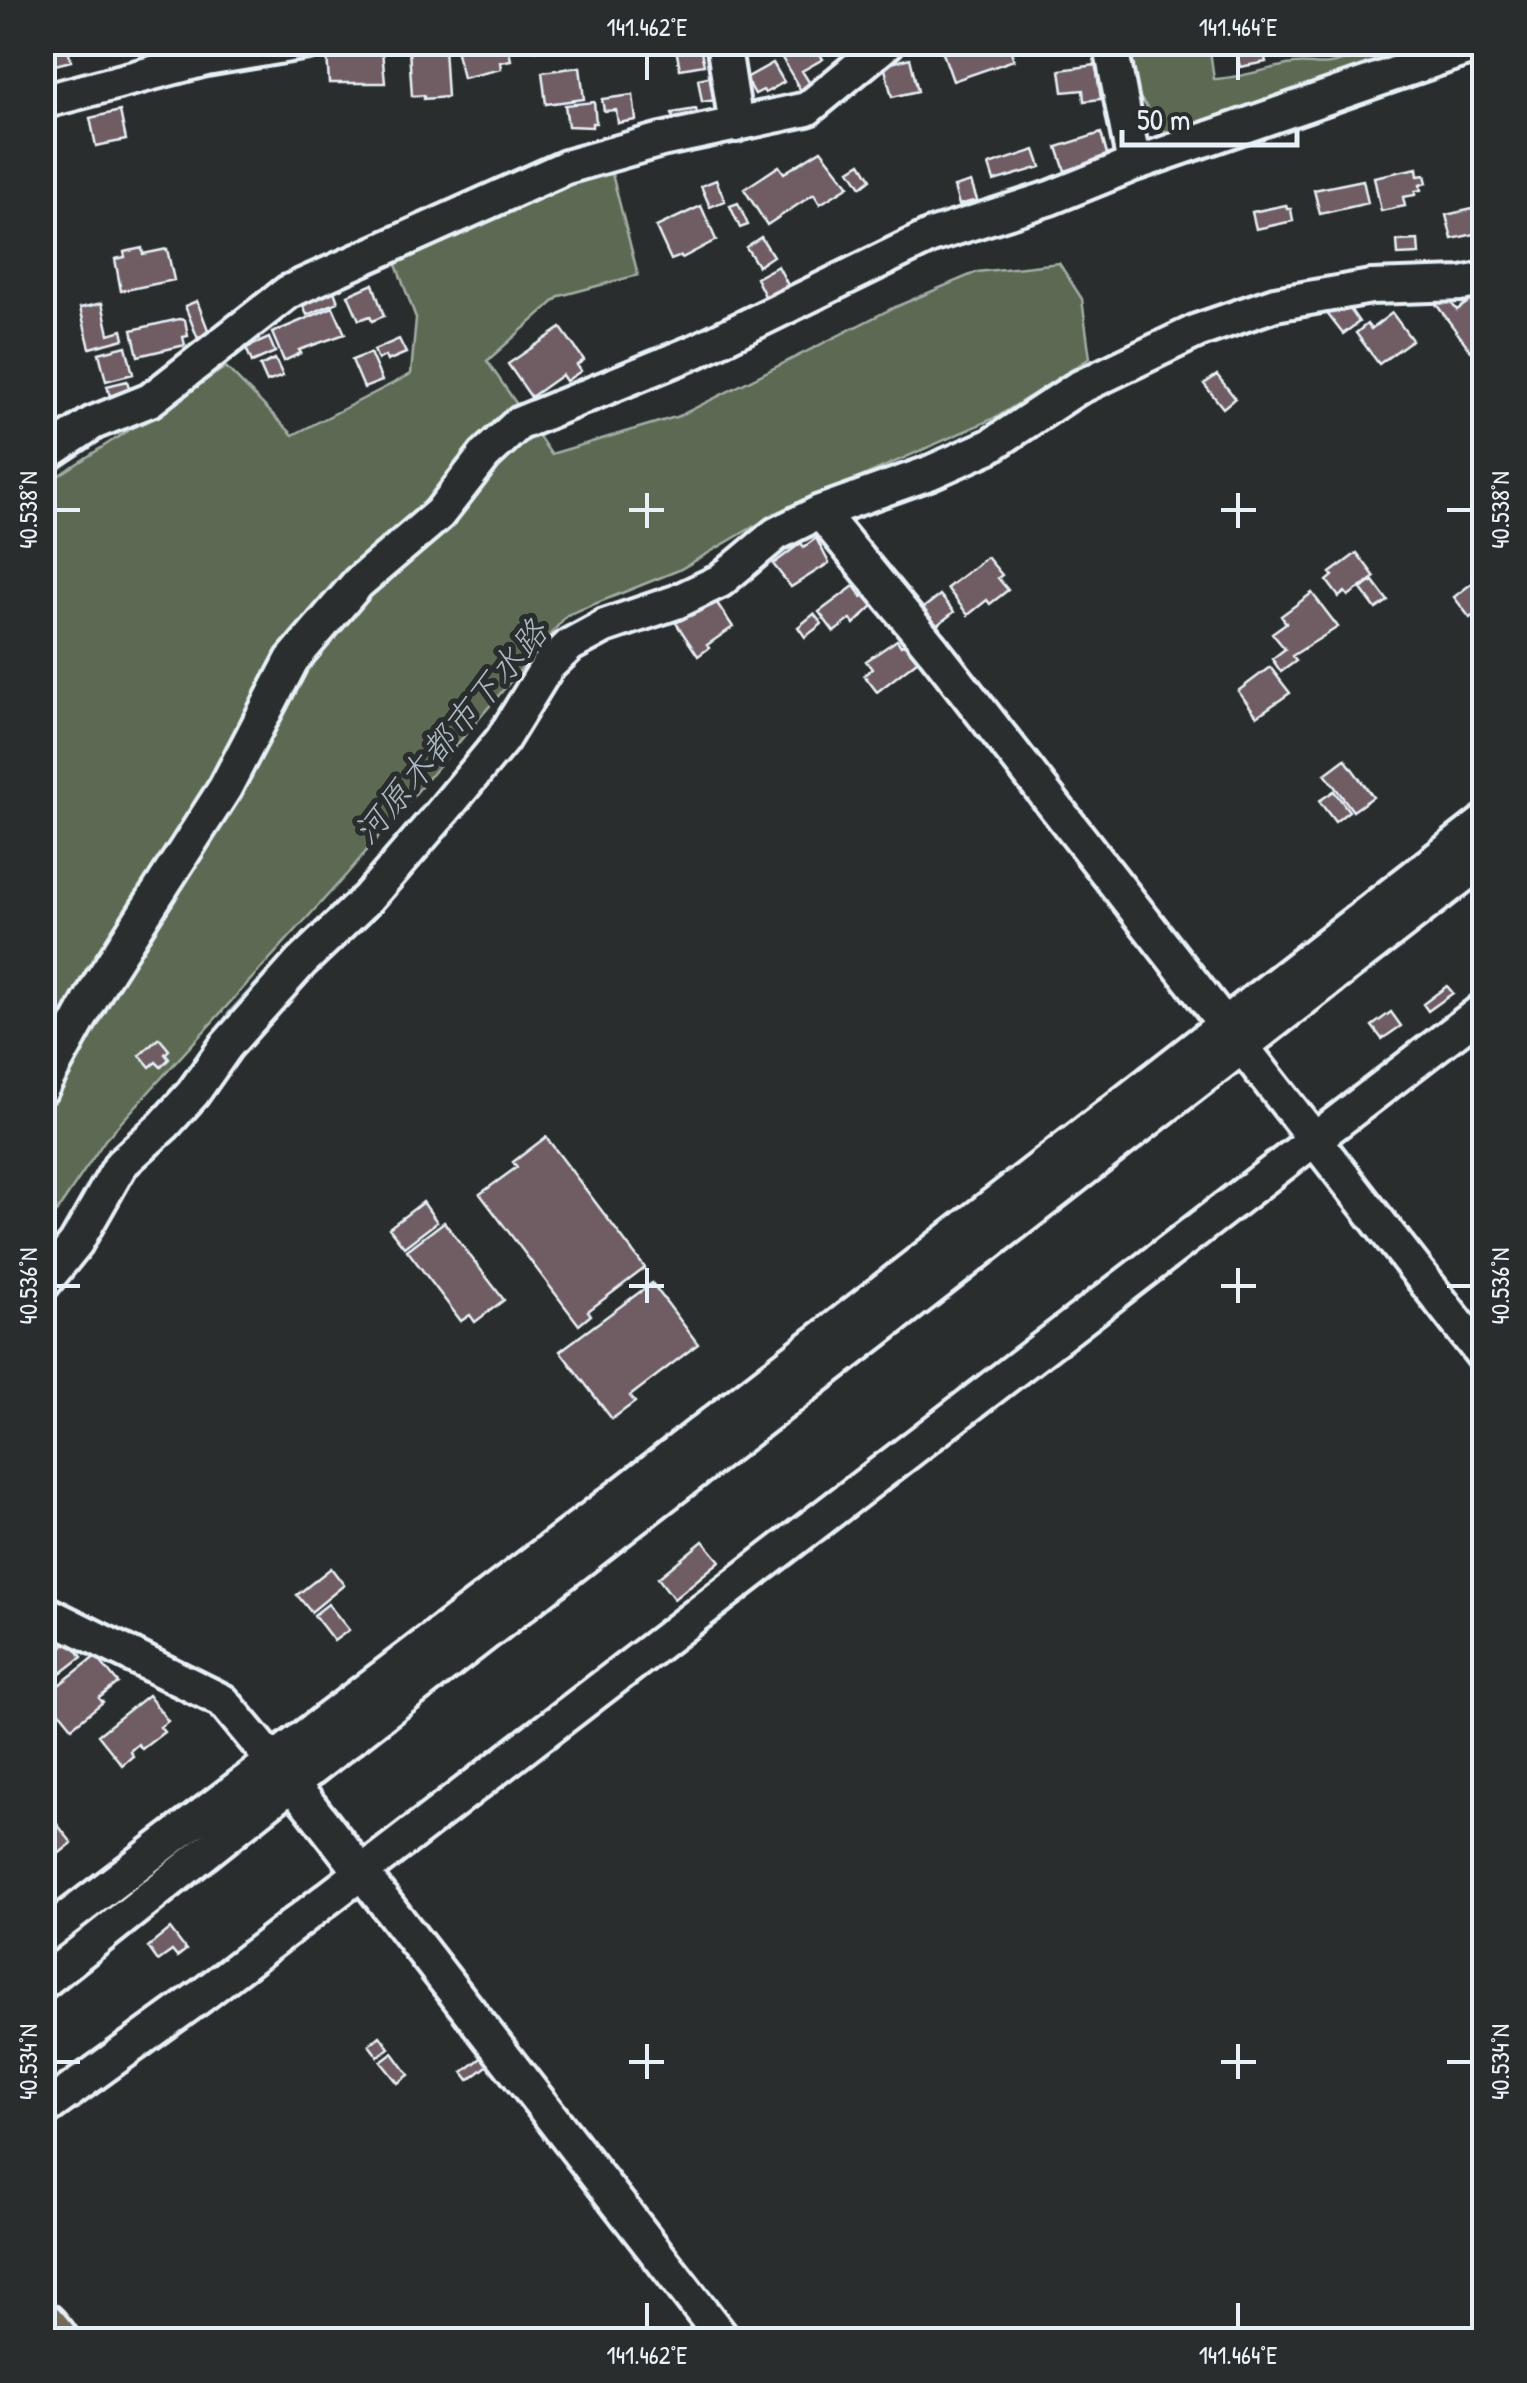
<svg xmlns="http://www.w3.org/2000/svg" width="1527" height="2383" viewBox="0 0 1527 2383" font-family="'Patrick Hand','Klee One',sans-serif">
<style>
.green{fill:#5d6a52;stroke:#a2aea5;stroke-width:2.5}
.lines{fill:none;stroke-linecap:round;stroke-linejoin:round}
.stream{stroke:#8b9ea8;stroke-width:8}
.building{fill:#6f5d64;stroke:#e8f1f8;stroke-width:2.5}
.minor-casing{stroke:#e8f1f8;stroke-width:40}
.highway-casing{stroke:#e8f1f8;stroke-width:58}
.minor{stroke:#2a2d2e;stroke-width:32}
.highway{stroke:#746a5a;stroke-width:50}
.ticks{fill:none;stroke:#e8f1f8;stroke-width:4}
.labels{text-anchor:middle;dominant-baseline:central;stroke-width:10;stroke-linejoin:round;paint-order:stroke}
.water-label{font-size:35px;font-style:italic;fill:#aab9c2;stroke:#2a2d2e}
.neatline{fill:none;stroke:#e8f1f8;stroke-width:4}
.ticks-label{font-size:25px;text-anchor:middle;fill:#e8f1f8}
</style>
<rect width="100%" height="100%" fill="#2a2d2e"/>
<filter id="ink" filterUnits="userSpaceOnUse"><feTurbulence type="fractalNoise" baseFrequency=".01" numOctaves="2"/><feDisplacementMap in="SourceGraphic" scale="20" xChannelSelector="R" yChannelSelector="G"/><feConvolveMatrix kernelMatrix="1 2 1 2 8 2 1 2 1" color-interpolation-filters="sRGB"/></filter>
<g filter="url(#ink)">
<path class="green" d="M1123 43H1209L1214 79C1240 78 1262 70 1287 65 1314 59 1319 72 1351 57L1355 43H1441L1168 135 1137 94Z
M611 170 638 275 560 296 487 361 551 454 679 416 893 308 977 272 1059 263 1082 299 1090 358 997 417 770 517 679 570 567 615 347 874 105 1140 43 1232V471L50 481 226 367 293 435 411 374 416 318 395 262 561 184Z"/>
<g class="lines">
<path class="stream" d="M1469 1000 1484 988
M174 1091 233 1012 289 952"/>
</g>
<path class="building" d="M44 42H66L71 61 51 66Z
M507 42 511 60 500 62 501 69 463 78 455 44Z
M536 42H584V45L536 50Z
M627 42H673V47L640 45V51L627 50Z
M680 42H699L704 65 680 69 676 49 681 48Z
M799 42H813L823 59 802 71 811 85 801 91 782 58 796 49 794 46Z
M939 42H1008L1014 60 953 81Z
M1262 42 1266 62 1240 67 1234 43Z
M444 47 447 97 424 99V95L412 96 409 49Z
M382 50 385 83H329L327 54Z
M910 58 918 91 892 97 884 65Z
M773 63 784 82 765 93 763 90 755 94 746 78Z
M1096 65 1101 99 1084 101 1083 90 1063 92 1060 70Z
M580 67 584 99 546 104 542 72Z
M712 76 716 100 702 102 698 79Z
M633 95 636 120 618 123 616 110 604 111 602 99Z
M594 102 596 123H592V127L568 126 565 105Z
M696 109 699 122 674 126 672 113Z
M120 111 126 140 96 146 90 118Z
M1101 133 1108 158 1065 171 1057 147Z
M50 150 52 195 42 196V151Z
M821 150 849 186 820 204 814 194 767 225 744 189 779 166 784 173Z
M1035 150 1041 167 994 181 989 165Z
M861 163 871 179 861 187 850 170Z
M1417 168 1418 176 1425 175 1427 183 1420 185 1421 190 1415 191V195L1403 197 1405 206 1381 211 1374 177Z
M716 180 725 201 710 207 701 186Z
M1363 180 1368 203 1320 214 1314 190Z
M971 182 977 200 959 205 954 187Z
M738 203 748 225 740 228 730 206Z
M1286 205 1287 209H1291L1293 221 1256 229 1252 212Z
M701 206 716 240 682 258 681 256 671 260 656 227Z
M1477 208 1483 232 1452 239 1446 215Z
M761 237 773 256 758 266 746 247Z
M1418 240 1419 254 1398 255 1397 241Z
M142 248 143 254 167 249 174 280 121 291 115 259 125 257 124 252Z
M778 266 792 293 769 304 756 278Z
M373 284 384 316 372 321 370 316 359 320 348 295Z
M334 291 338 302 307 315 302 304Z
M1451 293 1456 301 1452 304 1457 310 1479 294 1484 301 1483 347 1481 344 1471 351 1433 300Z
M1343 299 1359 322 1343 334 1326 312Z
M197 301 210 335 198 339 185 306Z
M102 303 109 334 122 330 124 339 90 348 80 308Z
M333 307 345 334 299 350 301 353 284 361 272 333Z
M1392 313 1412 340 1379 364 1356 333 1367 324 1371 329Z
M179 319 185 320 188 336 183 337 185 345 138 356 132 330Z
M561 328 584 360 577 365 581 371 566 381 562 375 531 397 508 364Z
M269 338 275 352 252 362 246 348Z
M399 339 406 353 387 361 385 356 378 360 374 350Z
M126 346 133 374 106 381 99 353Z
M370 353 382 381 364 388 352 360Z
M275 359 283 376 267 382 260 366Z
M1217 375 1235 398 1223 408 1204 384Z
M127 381 130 391 110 396 107 386Z
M816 538 829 563 791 587 773 564 801 543 804 547Z
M1357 553 1375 577 1348 596 1345 592 1339 597 1327 581 1333 576 1330 573Z
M987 557 1002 575 998 578 1008 590 990 604 987 600 968 615 947 588Z
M1484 574V607L1470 618 1454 597Z
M1373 581 1388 601 1376 609 1361 589Z
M854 586 862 597 869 592 877 602 854 624 851 619 834 632 819 612Z
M1312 593 1338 627 1292 656 1296 661 1281 672 1272 659 1285 649 1272 633 1286 623 1281 616Z
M940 595 954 612 936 626 922 609Z
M715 600 733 627 707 645 709 648 698 656 676 623Z
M814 614 822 624 805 637 798 627Z
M897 640 901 646 909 641 922 657 877 692 864 675 872 669 866 661Z
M1270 667 1290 693 1257 716 1238 691Z
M1345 759 1373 797 1353 811 1325 774Z
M1334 791 1349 811 1335 822 1319 801Z
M1447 986 1453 993 1428 1011 1423 1004Z
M1391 1012 1401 1026 1382 1039 1372 1026Z
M159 1038 169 1050 165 1054 169 1059 161 1067 156 1062 150 1067 140 1055Z
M546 1137 645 1268 588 1311 591 1315 579 1325 480 1194 517 1167 513 1162Z
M423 1202 437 1222 404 1247 389 1228Z
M444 1222 504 1300 475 1322 470 1315 461 1321 407 1250Z
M652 1283 698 1344 630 1396 635 1402 612 1419 560 1351Z
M703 1541 720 1561 674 1599 658 1578Z
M331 1568 344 1585 311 1612 297 1595Z
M328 1604 349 1630 334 1641 314 1615Z
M70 1640 82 1657 59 1675 47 1659Z
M96 1656 118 1683 99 1698 103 1702 72 1727 46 1695Z
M148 1695 168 1721 160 1727 164 1732 142 1749 138 1744 130 1751 133 1756 122 1765 98 1735Z
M42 1805 72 1843 51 1860 42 1849Z
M170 1929 186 1950 177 1957 172 1951 158 1961 148 1947Z
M380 2036 389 2048 378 2057 369 2045Z
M393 2053 409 2075 398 2083 381 2062Z
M485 2055 491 2063 469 2080 463 2072Z"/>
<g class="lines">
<defs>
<path id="minor" d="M723 42 736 125
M1110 42 1134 164
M42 102 206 59 308 42
M42 457 93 423 150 400 288 292 566 167 661 140 807 109 888 42
M820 512 934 651 1484 1357
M42 1088 101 981 225 788 292 660 358 583 439 514 485 455 518 424 696 351 931 236 1050 198 1134 164 1484 43
M42 1285 76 1243 121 1164 164 1125 193 1093 226 1046 301 962 368 898 438 817 502 740 547 667 570 645 605 626 676 602 720 581 776 534 820 512 929 473 990 446 1076 389 1197 331 1275 304 1371 287 1462 284 1484 279
M42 1611 223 1701 310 1806 724 2340
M42 1937 594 1516 1484 822
M42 1983 292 1784 1484 859
M42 2111 201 1996 1484 1009"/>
<path id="highway" d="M42 2328 52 2340"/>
</defs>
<use href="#minor" class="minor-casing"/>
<use href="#highway" class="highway-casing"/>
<use href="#minor" class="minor"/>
<use href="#highway" class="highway"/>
</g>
</g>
<path class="ticks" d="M647 55V80M1238 55V80M647 493V528M1238 493V528M55 510H80M629 510H664M1221 510H1256M1447 510H1472M647 1268V1303M1238 1268V1303M55 1286H80M629 1286H664M1221 1286H1256M1447 1286H1472M647 2044V2079M1238 2044V2079M55 2062H80M629 2062H664M1221 2062H1256M1447 2062H1472M647 2303V2328M1238 2303V2328"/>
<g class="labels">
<g class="water-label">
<text transform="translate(450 732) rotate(-50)">河原木都市下水路</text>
</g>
</g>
<rect width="1527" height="2383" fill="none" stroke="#2a2d2e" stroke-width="110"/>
<path d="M1122 130v15h175v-15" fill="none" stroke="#e8f1f8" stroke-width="5"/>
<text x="1137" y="130" font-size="30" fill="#e8f1f8" stroke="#2a2d2e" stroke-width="8" paint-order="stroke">50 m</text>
<rect x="55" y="55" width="1417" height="2273" class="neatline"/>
<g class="ticks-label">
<text x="647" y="36">141.462°E</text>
<text x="1238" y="36">141.464°E</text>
<text transform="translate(28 510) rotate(-90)" y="9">40.538°N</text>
<text transform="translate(1500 510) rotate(-90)" y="9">40.538°N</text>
<text transform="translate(28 1286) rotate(-90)" y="9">40.536°N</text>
<text transform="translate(1500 1286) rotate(-90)" y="9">40.536°N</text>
<text transform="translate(28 2062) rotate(-90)" y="9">40.534°N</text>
<text transform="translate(1500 2062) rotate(-90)" y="9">40.534°N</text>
<text x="647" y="2364">141.462°E</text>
<text x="1238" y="2364">141.464°E</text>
</g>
</svg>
